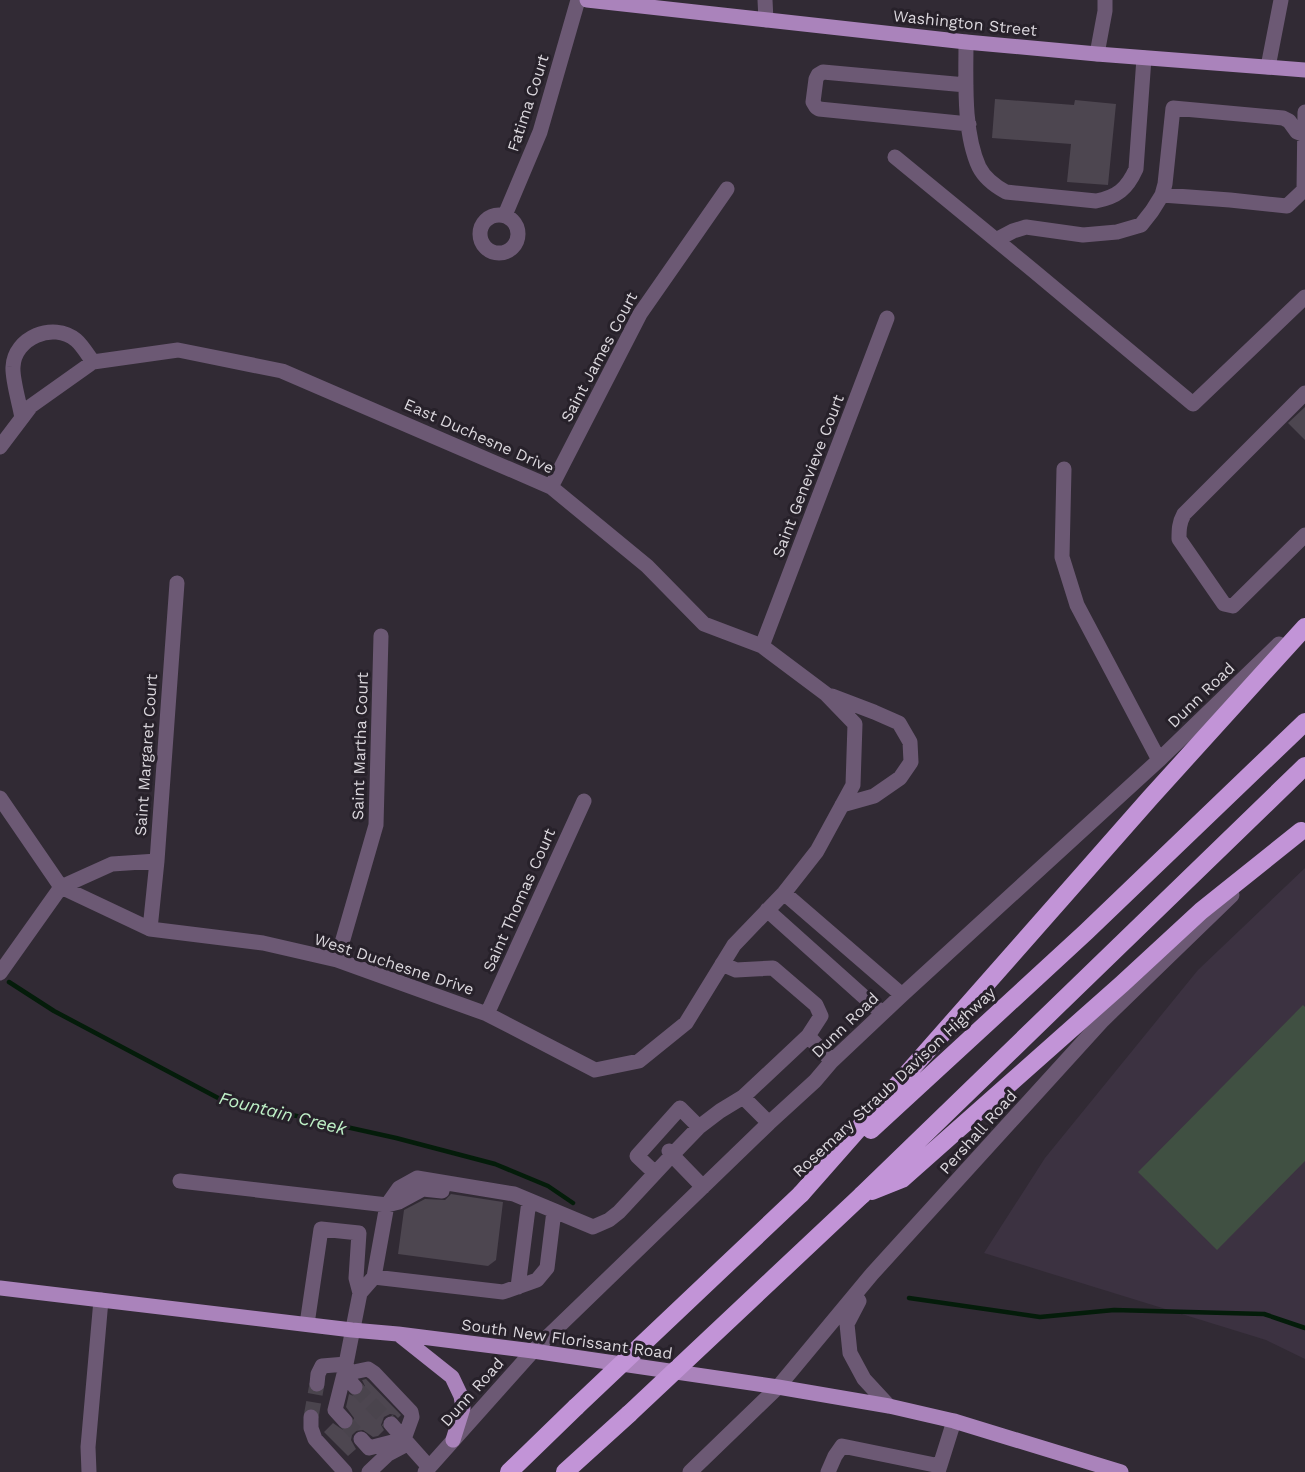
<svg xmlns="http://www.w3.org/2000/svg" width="1305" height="1472" viewBox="0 0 1305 1472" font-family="'Work Sans',sans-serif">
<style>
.built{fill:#3c3241}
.green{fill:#405042}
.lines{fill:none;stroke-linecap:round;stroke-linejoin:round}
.stream{stroke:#041c0a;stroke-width:4.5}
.building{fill:#4d4650}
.minor-tunnel{stroke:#4a444d;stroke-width:15;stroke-dasharray:15 8;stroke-linecap:butt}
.minor{stroke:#6c5974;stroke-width:15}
.major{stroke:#aa83bb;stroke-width:15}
.highway{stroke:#c294d7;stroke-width:18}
.highway-bridge{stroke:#c294d7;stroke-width:18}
.labels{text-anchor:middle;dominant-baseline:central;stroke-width:6;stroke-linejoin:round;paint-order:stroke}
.street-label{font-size:16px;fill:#dbd7dd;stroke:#27212a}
.water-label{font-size:18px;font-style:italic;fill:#bef1c7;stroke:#27212a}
</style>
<rect width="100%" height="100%" fill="#312a34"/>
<path class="built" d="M1305 868V1359L1266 1340 984 1253 1045 1158 1198 970Z"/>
<path class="green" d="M1303 1005 1305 1007V1161L1217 1250 1138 1172Z"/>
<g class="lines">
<path class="stream" d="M9 982 54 1011 220 1099 396 1138 495 1164 548 1186 573 1203
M909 1298 1040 1317 1114 1310 1264 1314 1305 1328"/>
</g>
<path class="building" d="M995 99 1074 105 1075 100 1116 104 1108 185 1067 182 1071 144 992 138Z
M1305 407V440L1288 423Z
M451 1194 503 1202 496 1260 488 1266 398 1254 404 1210 425 1199 445 1200Z
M366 1379 401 1415 398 1418 395 1415 390 1414 384 1417 381 1425 384 1430 378 1436 373 1437 363 1430 355 1431 352 1435 351 1440 356 1449 348 1456 324 1432 333 1423 343 1430H348L352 1428 354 1423V1418L346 1407 349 1394 356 1397 362 1394 365 1386 362 1380Z"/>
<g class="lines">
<path class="minor-tunnel" d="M355 1387 391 1424
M311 1417 317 1384
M345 1421 361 1439"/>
<path class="minor" d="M765 0 766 20
M966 42C966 80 963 132 979 167 985 179 995 186 1006 192L1096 201C1117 197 1127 189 1136 169L1144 58
M1097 54 1105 11V0
M1268 67 1281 0
M966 85 823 72 818 75 816 79 813 102 816 107 819 109 969 124
M895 157 1035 272 1193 404 1305 297
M1304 190 1305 112
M1162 195 1230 200 1287 206 1304 190 1305 191
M480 234a19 19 0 1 1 38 0a19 19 0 1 1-38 0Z
M505 215 540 132 578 0
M996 240 1013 231 1026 227 1083 235 1117 232 1141 225 1152 211 1162 195 1165 184 1173 108 1283 118 1289 121 1297 132 1305 135
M1305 393 1184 514C1179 523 1179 530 1179 539L1224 604 1233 606 1305 535
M22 418C20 405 12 379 13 367 14 338 53 321 76 340 82 345 88 355 93 362
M0 447 31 406 93 362 178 350 282 371 551 487 647 566 704 624 762 646 826 694 855 724 853 785 817 851 784 893 734 945 686 1023 639 1061 595 1070 487 1014 337 960 263 943 150 929 61 887 0 798
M1064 469 1062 557 1077 605 1159 760
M551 487 640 314 727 189
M762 646 887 318
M832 696 874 712 899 723 910 742 911 762 900 778 874 796 842 805
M784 893 902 995
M767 910 882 1013
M150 929 157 861 177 583
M337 960 376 825 381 636
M722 964 736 970 773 968 816 1005 821 1016 808 1036 743 1097 769 1123
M0 973 61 887 112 864 157 861
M487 1014 584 801
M808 1036 832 1061
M699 1127 720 1111 743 1097
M655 1173 637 1156 680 1108 699 1127 672 1155 669 1151
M180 1181 387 1205 399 1202 423 1189 442 1191
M374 1277 503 1292 537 1280 547 1268 554 1211
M518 1287 529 1201
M859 1301 847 1324 850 1353 864 1379 889 1406
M307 1324 321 1229 359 1233 356 1278 360 1293
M317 1384 318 1374 322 1366 346 1364
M355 1387 344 1374 368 1369 374 1373 411 1412 412 1417 404 1439 391 1424
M311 1417V1428L315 1439 345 1472
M345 1421 335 1410 344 1374 360 1293 374 1277 387 1205 399 1188 417 1178 514 1194 593 1227 609 1220 619 1212 672 1155 703 1187
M361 1439 369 1448 404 1439 429 1467
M89 1472 88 1447 101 1300
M369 1472 388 1454 405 1445
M425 1472 533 1351 769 1123 815 1081 832 1061 902 995 1159 760 1279 644
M690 1472 778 1387 872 1274 1103 1020 1232 895
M828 1472 835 1456 842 1446 940 1466
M938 1472 954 1421"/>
<path class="major" d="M587 0 966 42 1097 54 1305 70
M0 1288 352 1330 398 1334 533 1351 778 1387 889 1406 954 1421 1121 1472
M398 1334 452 1377 461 1396 463 1408 453 1440"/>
<path class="highway" d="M871 1130 1086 932 1305 722
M872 1191 902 1179 1122 984 1201 911 1301 831
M801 1194 1150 798 1305 627
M862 1195 1305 766
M509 1472 576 1407
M565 1472 629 1414"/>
<path class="highway-bridge" d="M576 1407 801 1194
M629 1414 862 1195"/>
</g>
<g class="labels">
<g class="street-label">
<text transform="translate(965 23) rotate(6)">Washington Street</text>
<text transform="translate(528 103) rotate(-72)">Fatima Court</text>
<text transform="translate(599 357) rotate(-62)">Saint James Court</text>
<text transform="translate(479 436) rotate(24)">East Duchesne Drive</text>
<text transform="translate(808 476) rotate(-69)">Saint Genevieve Court</text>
<text transform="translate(1201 695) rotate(-44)">Dunn Road</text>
<text transform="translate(360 746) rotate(-88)">Saint Martha Court</text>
<text transform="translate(146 755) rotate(-86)">Saint Margaret Court</text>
<text transform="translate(519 900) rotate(-66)">Saint Thomas Court</text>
<text transform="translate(394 964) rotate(18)">West Duchesne Drive</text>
<text transform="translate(845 1025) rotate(-44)">Dunn Road</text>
<text transform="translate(894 1082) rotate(-43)">Rosemary Straub Davison Highway</text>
<text transform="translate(978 1132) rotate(-48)">Pershall Road</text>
<text transform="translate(567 1339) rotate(8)">South New Florissant Road</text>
<text transform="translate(472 1392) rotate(-48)">Dunn Road</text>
</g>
<g class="water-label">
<text transform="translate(283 1113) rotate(14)">Fountain Creek</text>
</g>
</g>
</svg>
